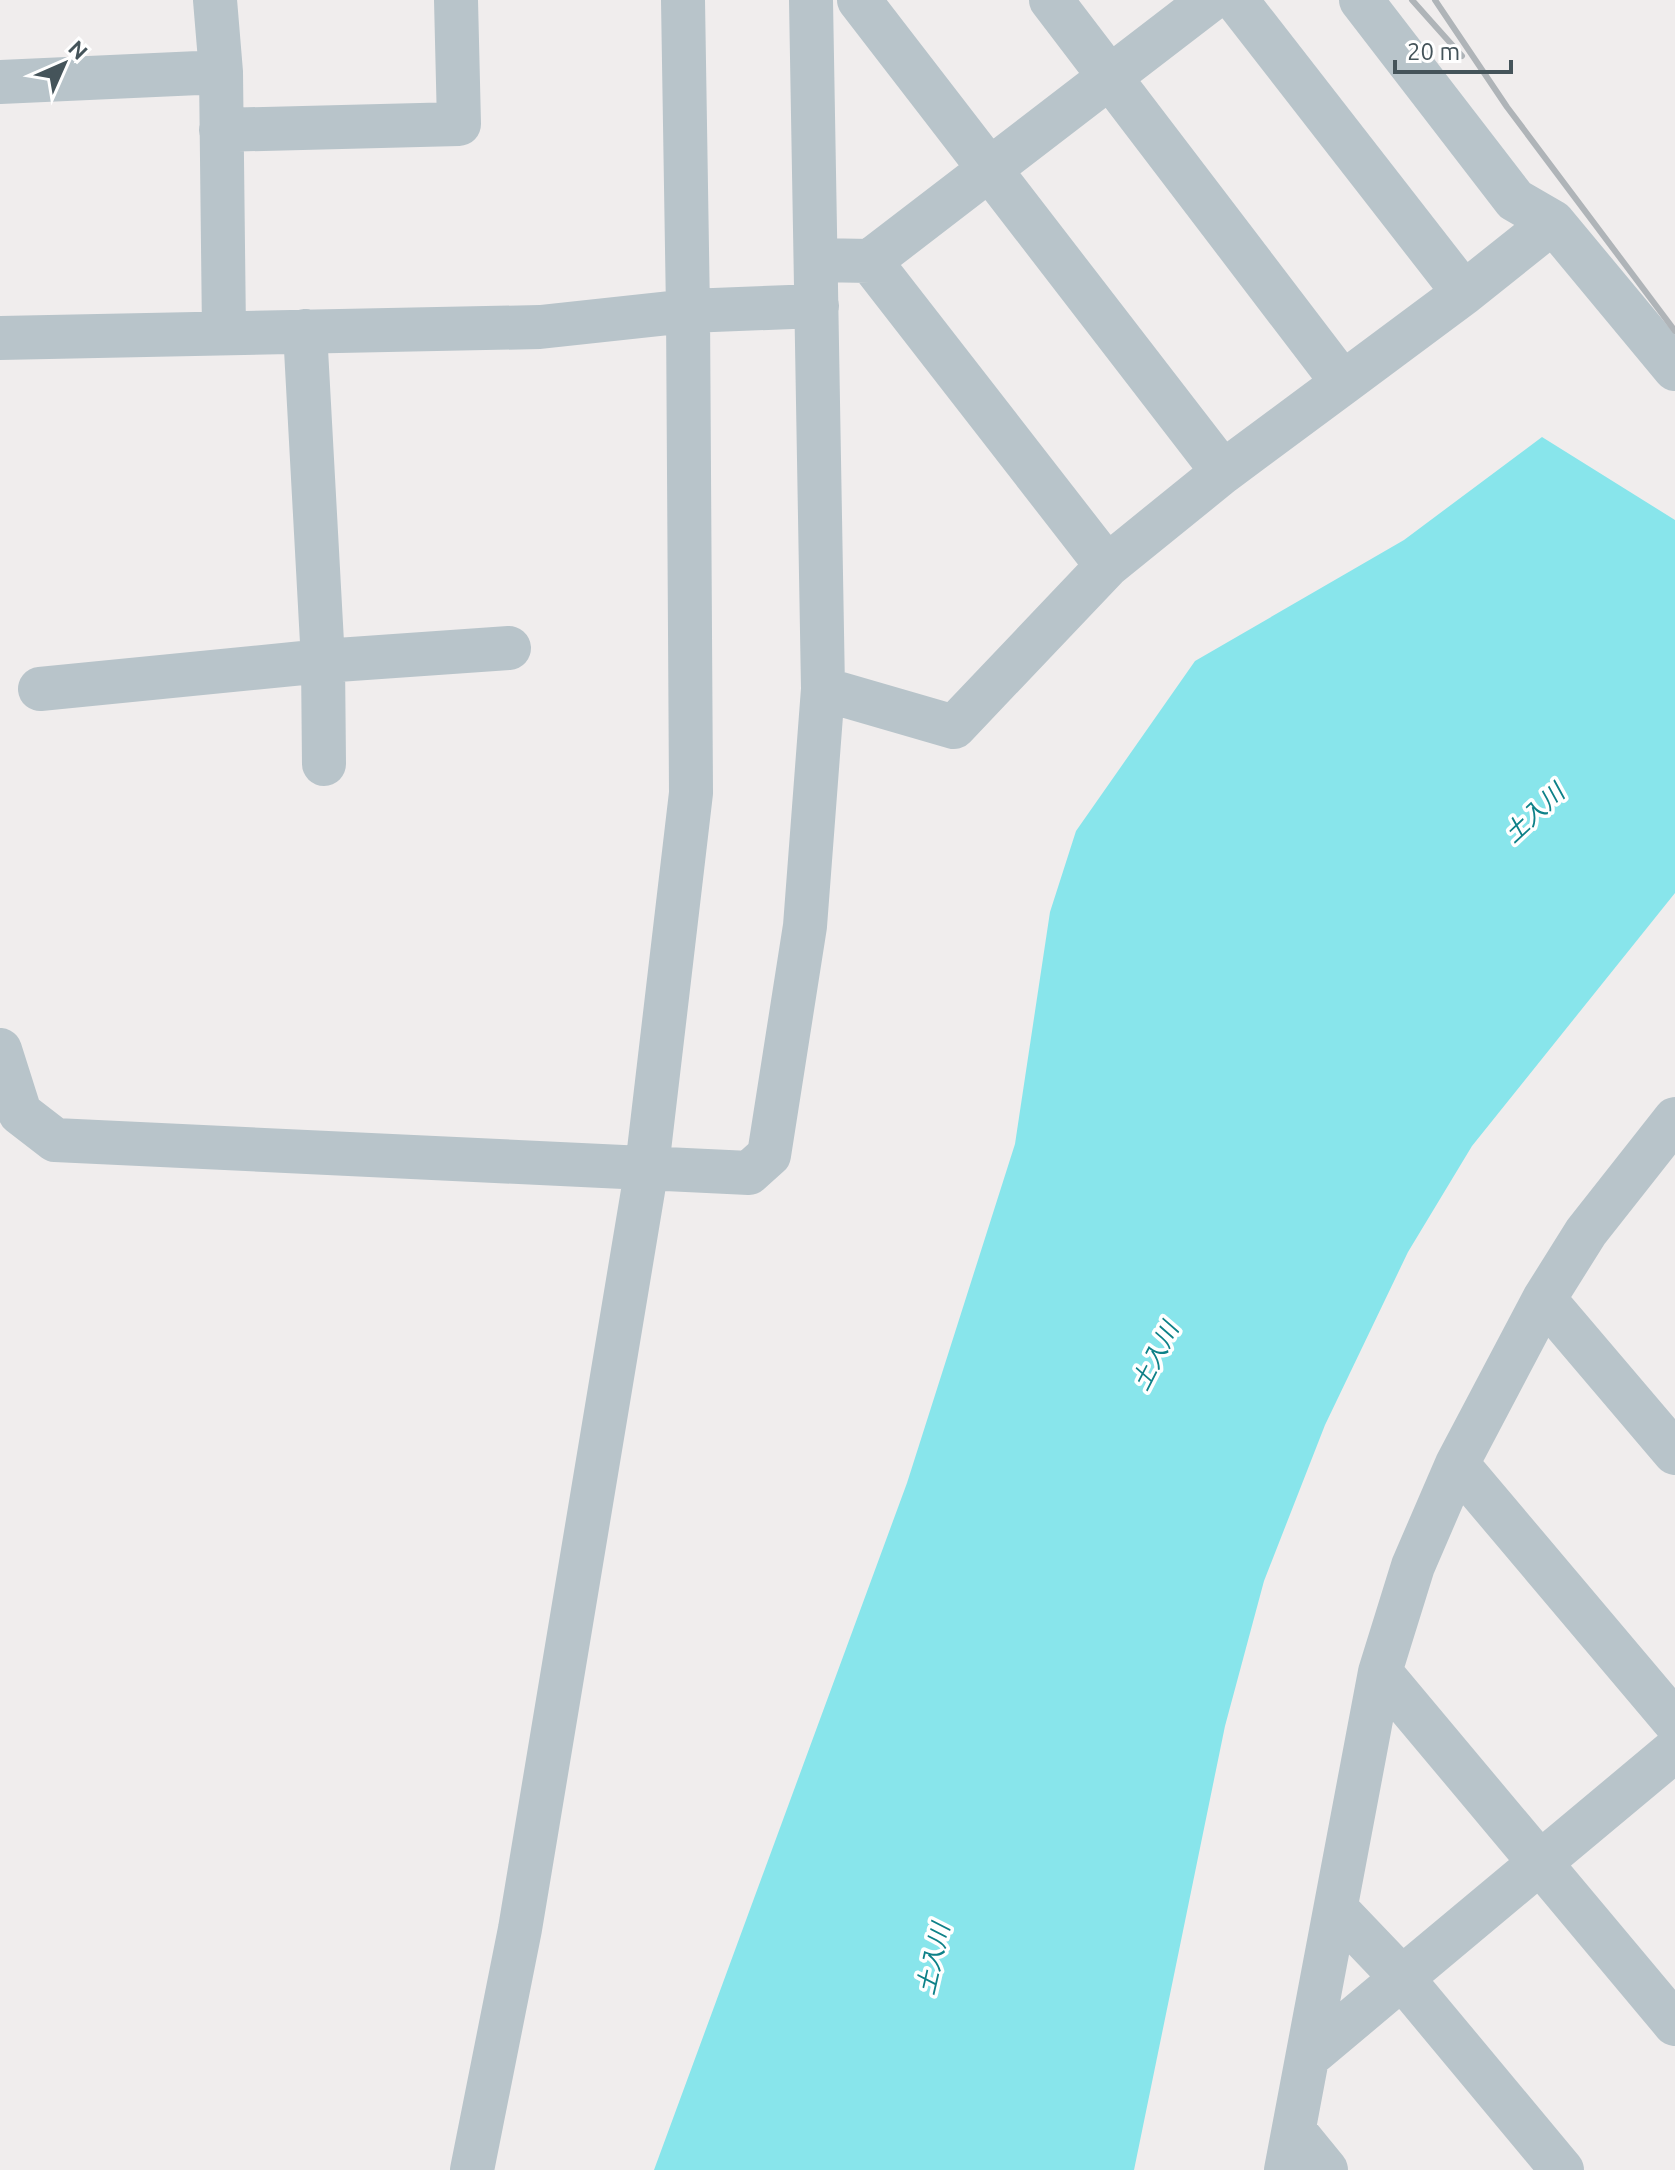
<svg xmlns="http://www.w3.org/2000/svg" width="1675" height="2170" viewBox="0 0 1675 2170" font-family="Ubuntu,'Noto Sans JP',sans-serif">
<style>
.water{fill:#88e5eb}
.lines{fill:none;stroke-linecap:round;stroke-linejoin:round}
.minor{stroke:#b8c4ca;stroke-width:44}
.rail{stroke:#afb4b8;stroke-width:6}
.labels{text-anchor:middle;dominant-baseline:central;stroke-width:7;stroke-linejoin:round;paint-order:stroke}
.water-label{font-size:24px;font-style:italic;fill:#0e8188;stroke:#fff}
</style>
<rect width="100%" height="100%" fill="#f0eded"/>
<path class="water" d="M1542 437 1675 520V893L1472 1146 1408 1252 1325 1425 1264 1581 1225 1726 1134 2170H654L907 1483 1015 1144 1050 912 1076 831 1195 661 1404 540Z"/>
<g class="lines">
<path class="minor" d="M215 0 221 72 224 333
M811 0 823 689
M859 0 1223 472 1343 383
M1051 0 1343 383 1464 293
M1236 0 1464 293 1553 222
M1361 0 1515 200 1553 222 1675 369
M0 82 221 72
M221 130 459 124 456 0
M816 260 870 261 1210 0
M870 261 1107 566
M305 331 323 661 324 764
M0 338 540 327 688 311 817 306
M40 689 323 661 509 648
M0 1050 20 1113 55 1140 749 1173 769 1155 805 926 823 689 954 727 1107 566 1223 472
M1675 1119 1586 1232 1544 1299 1675 1453
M1544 1299 1457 1464 1413 1566 1380 1672 1675 2024
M1457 1464 1675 1722
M1308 2057 1402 1978 1336 1909
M1295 2132 1326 2170
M472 2170 520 1929 647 1167 691 793 688 311 683 0
M1286 2170 1380 1672
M1562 2170 1402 1978 1675 1750"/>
<path class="rail" d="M1412 0 1462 56
M1435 0 1507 107 1675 331"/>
</g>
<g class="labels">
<g class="water-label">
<text transform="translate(1534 813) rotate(-43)">土入川</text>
<text transform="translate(1155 1356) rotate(-63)">土入川</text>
<text transform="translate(933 1959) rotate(-77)">土入川</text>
</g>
</g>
<g transform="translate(64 64) rotate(45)" stroke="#ffffff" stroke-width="6" paint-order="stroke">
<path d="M0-6L14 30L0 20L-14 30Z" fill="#45545a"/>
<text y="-12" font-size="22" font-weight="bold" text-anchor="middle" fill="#45545a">N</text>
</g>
<path d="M1395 60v12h116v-12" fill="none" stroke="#45545a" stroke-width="4"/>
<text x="1407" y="60" font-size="24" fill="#45545a" stroke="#ffffff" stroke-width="6" paint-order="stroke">20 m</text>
</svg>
